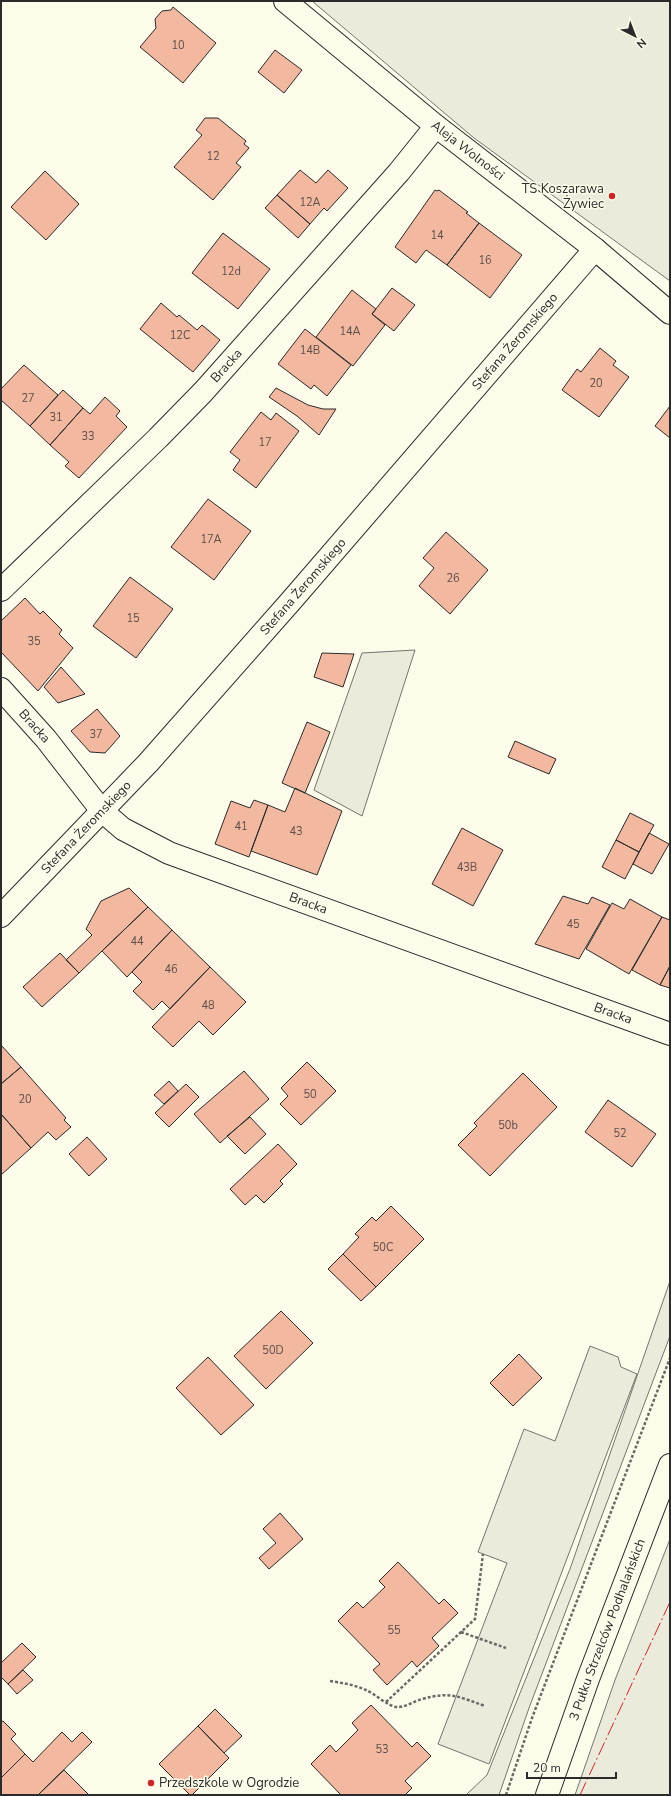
<svg xmlns="http://www.w3.org/2000/svg" width="671" height="1796" viewBox="0 0 671 1796" font-family="'Nunito Sans',sans-serif">
<style>
.green{fill:#ecebdb;stroke:#74746e}
.parking{fill:#eceadb;stroke:#74746e}
.building{fill:#f2b8a0;stroke:#2b2b2b}
.lines{fill:none;stroke-linecap:round;stroke-linejoin:round}
.minor-casing{stroke:#2b2b2b;stroke-width:24}
.tertiary-casing{stroke:#2b2b2b;stroke-width:24}
.secondary-casing{stroke:#2b2b2b;stroke-width:24}
.path{stroke:#6a6964;stroke-width:2.5;stroke-dasharray:3 2;stroke-linecap:butt}
.minor{stroke:#fdfbea;stroke-width:22}
.tertiary{stroke:#fdfbea;stroke-width:22}
.secondary{stroke:#fdfbea;stroke-width:22}
.power{stroke:#c62828;stroke-width:1;stroke-dasharray:14 3 2 3;stroke-linecap:butt}
.poi-dot{fill:#c62828;stroke:#fdfbea;stroke-width:1.5}
.labels{text-anchor:middle;dominant-baseline:central;stroke-width:3;stroke-linejoin:round;paint-order:stroke}
.number-label{font-size:11px;fill:#5d4e48}
.street-label{font-size:13px;fill:#2b2b2b;stroke:#fdfbea}
.poi-label{font-size:13px;fill:#2b2b2b;stroke:#fdfbea;text-anchor:end}
</style>
<rect width="100%" height="100%" fill="#fdfbea"/>
<path class="green" d="M312 1H670V281L474 138Z
M670 1281V1336L529 1708 499 1795H466L487 1775 570 1569Z
M670 1539V1795H575L615 1680Z"/>
<path class="parking" d="M415 650 362 816 314 790 362 653Z
M590 1346 618 1357 621 1367 637 1374 489 1764 438 1744 507 1563 478 1552 524 1429 555 1441Z"/>
<path class="building" d="M173 7 216 43 183 83 140 47 156 28 155 19 162 11 171 10Z
M275 50 302 70 284 93 258 72Z
M205 118H218L246 141 244 144 249 148 236 163 241 167 213 200 174 167 202 135 196 130Z
M300 170 316 183 328 170 348 188 327 211 324 208 310 224 277 195Z
M45 171 79 204 46 240 11 207Z
M435 190 437 191 439 190 468 212 466 213 479 223 447 265 426 250 416 263 395 247Z
M277 195 310 224 298 238 265 208Z
M479 223 522 255 490 298 447 265Z
M223 233 270 269 238 309 192 273Z
M392 288 415 305 394 331 372 314Z
M352 290 376 309 372 314 385 325 353 366 316 337Z
M161 303 177 317 179 315 197 330 202 325 220 340 193 372 140 329Z
M305 329 351 365 327 396 314 385 311 389 278 364Z
M600 348 616 361 613 365 629 377 599 417 562 390 577 369 581 372Z
M24 365 58 395 30 426 1 400V389Z
M276 388 308 405 323 409H336L319 435 297 416 269 397Z
M63 390 83 408 50 445 30 426Z
M105 397 120 411 116 416 127 427 79 478 65 466 69 462 50 445 83 408 90 414Z
M670 406V438L655 426Z
M261 412 271 420 276 413 299 431 256 488 233 470 240 460 230 452Z
M208 499 251 531 214 580 171 547Z
M446 532 488 570 450 614 419 586 434 568 423 558Z
M130 577 173 609 136 658 93 626Z
M25 598 40 614 43 611 62 630 59 634 73 648 38 691 1 652V621Z
M322 653 354 654 343 687 314 677Z
M61 667 85 694 58 703 44 687Z
M97 709 120 736 105 753 90 752 71 731Z
M307 722 330 732 305 793 282 783Z
M515 741 556 759 549 774 508 757Z
M295 788 342 811 317 875 251 851 268 805 285 812Z
M254 800 268 805 249 857 215 844 231 801 250 808Z
M630 813 654 825 639 852 616 840Z
M462 828 503 850 473 906 432 884Z
M649 833 669 844 652 874 633 864Z
M616 840 639 852 625 879 602 867Z
M129 888 148 907 79 973 66 960 92 935 86 929 101 901Z
M563 896 588 904 592 897 610 905 579 959 535 944Z
M630 899 662 917 629 974 586 949 612 903 624 909Z
M148 907 172 930 127 977 102 951Z
M662 917 670 920V966L660 985 632 970Z
M172 930 210 967 170 1009 162 1001 153 1010 133 991 142 982 132 972Z
M60 953 79 973 42 1007 23 987Z
M670 966V988L660 985Z
M210 967 246 1002 213 1035 199 1021 173 1047 152 1027Z
M1 1045 21 1067 2 1083 1 1082Z
M307 1062 336 1091 301 1125 280 1104 288 1096 281 1088Z
M21 1067 66 1118 64 1120 71 1127 56 1140 48 1132 31 1148 1 1114V1084Z
M244 1071 269 1099 220 1143 194 1114Z
M523 1073 557 1107 490 1176 458 1145 477 1126 474 1123Z
M169 1081 178 1091 164 1104 154 1095Z
M186 1084 199 1097 169 1127 155 1113Z
M608 1100 656 1134 632 1167 585 1132Z
M1 1114 31 1148 1 1175Z
M250 1117 266 1134 245 1154 227 1136Z
M87 1137 107 1159 89 1176 69 1154Z
M278 1144 297 1164 280 1181 283 1184 264 1203 256 1195 245 1205 230 1189Z
M391 1206 424 1239 376 1287 343 1254 359 1237 355 1234 372 1217 376 1221Z
M343 1254 376 1287 361 1301 328 1269Z
M281 1311 313 1343 266 1389 234 1356Z
M519 1354 542 1378 513 1406 490 1383Z
M208 1357 254 1405 221 1435 176 1388Z
M280 1513 303 1539 269 1569 259 1558 276 1543 263 1529Z
M398 1562 439 1604 444 1599 458 1613 432 1638 439 1646 417 1667 412 1661 387 1685 373 1670 380 1664 338 1621 357 1602 363 1608 385 1587 379 1581Z
M22 1643 36 1657 8 1684 1 1677V1663Z
M23 1670 33 1680 17 1694 8 1684Z
M371 1705 412 1747 417 1742 431 1756 405 1781 412 1788 405 1795H341L311 1764 330 1745 336 1752 358 1730 352 1723Z
M215 1709 242 1736 224 1753 198 1726Z
M3 1721 16 1734 11 1739 25 1754 1 1778V1722Z
M198 1726 229 1758 192 1795H190L159 1764Z
M62 1732 72 1742 82 1732 92 1742 38 1795H1V1778L25 1754 33 1762Z
M64 1770 89 1795H38Z"/>
<g class="lines">
<defs>
<g id="minor">
<path id="s1" d="M1 590 158 438 203 392 399 172 436 126"/>
<path id="s2" d="M1 689 46 739 102 811 123 829 169 853 670 1034"/>
</g>
<g id="tertiary">
<path id="s3" d="M285 1 436 126 595 249 670 313"/>
<path id="s4" d="M1 916 148 763 291 601 595 249"/>
</g>
<g id="secondary">
<path id="s5" d="M547 1795 588 1679 670 1465"/>
</g>
</defs>
<use href="#minor" class="minor-casing"/>
<use href="#tertiary" class="tertiary-casing"/>
<use href="#secondary" class="secondary-casing"/>
<path class="path" d="M461 1632 506 1648
M330 1681C343 1683 355 1685 366 1690 375 1694 388 1706 396 1707 405 1708 414 1701 422 1699 451 1691 459 1697 485 1706
M386 1702 475 1619 483 1554
M506 1795 532 1718 670 1358"/>
<use href="#minor" class="minor"/>
<use href="#tertiary" class="tertiary"/>
<use href="#secondary" class="secondary"/>
<path class="power" d="M580 1795 670 1602"/>
</g>
<g class="poi-dot">
<circle cx="612" cy="196" r="4"/>
<circle cx="151" cy="1783" r="4"/>
</g>
<g class="labels">
<g class="number-label">
<text x="178" y="45">10</text>
<text x="213" y="156">12</text>
<text x="310" y="202">12A</text>
<text x="437" y="235">14</text>
<text x="485" y="260">16</text>
<text x="231" y="271">12d</text>
<text x="350" y="331">14A</text>
<text x="180" y="335">12C</text>
<text x="310" y="350">14B</text>
<text x="596" y="383">20</text>
<text x="28" y="398">27</text>
<text x="56" y="417">31</text>
<text x="88" y="436">33</text>
<text x="265" y="442">17</text>
<text x="211" y="539">17A</text>
<text x="453" y="578">26</text>
<text x="133" y="618">15</text>
<text x="34" y="641">35</text>
<text x="96" y="734">37</text>
<text x="241" y="826">41</text>
<text x="296" y="831">43</text>
<text x="467" y="867">43B</text>
<text x="573" y="924">45</text>
<text x="137" y="941">44</text>
<text x="171" y="969">46</text>
<text x="208" y="1005">48</text>
<text x="310" y="1094">50</text>
<text x="25" y="1099">20</text>
<text x="508" y="1125">50b</text>
<text x="620" y="1133">52</text>
<text x="383" y="1247">50C</text>
<text x="273" y="1350">50D</text>
<text x="394" y="1630">55</text>
<text x="382" y="1749">53</text>
</g>
<g class="street-label">
<text stroke="none"><textPath href="#s3" startOffset="236">Aleja Wolności</textPath></text>
<text stroke="none"><textPath href="#s4" startOffset="771">Stefana Żeromskiego</textPath></text>
<text stroke="none"><textPath href="#s1" startOffset="318">Bracka</textPath></text>
<text stroke="none"><textPath href="#s4" startOffset="447">Stefana Żeromskiego</textPath></text>
<text stroke="none"><textPath href="#s2" startOffset="50">Bracka</textPath></text>
<text stroke="none"><textPath href="#s4" startOffset="123">Stefana Żeromskiego</textPath></text>
<text stroke="none"><textPath href="#s2" startOffset="386">Bracka</textPath></text>
<text stroke="none"><textPath href="#s2" startOffset="710">Bracka</textPath></text>
<text stroke="none"><textPath href="#s5" startOffset="176">3 Pułku Strzelców Podhalańskich</textPath></text>
</g>
<g class="poi-label">
<text x="604" y="189">TS Koszarawa<tspan x="604" dy="15">Żywiec</tspan></text>
<text x="159" y="1783" text-anchor="start">Przedszkole w Ogrodzie</text>
</g>
</g>
<rect width="671" height="1796" fill="none" stroke="#2b2b2b" stroke-width="4"/>
<g transform="translate(635 36) rotate(138)" stroke="#fdfbea" stroke-width="3" paint-order="stroke">
<path d="M0-3L7 15L0 10L-7 15Z" fill="#2b2b2b"/>
<text y="-6" font-size="11" font-weight="bold" text-anchor="middle" fill="#2b2b2b">N</text>
</g>
<path d="M527 1772v6h89v-6" fill="none" stroke="#2b2b2b" stroke-width="2"/>
<text x="533" y="1772" font-size="12" fill="#2b2b2b" stroke="#fdfbea" stroke-width="3" paint-order="stroke">20 m</text>
</svg>
